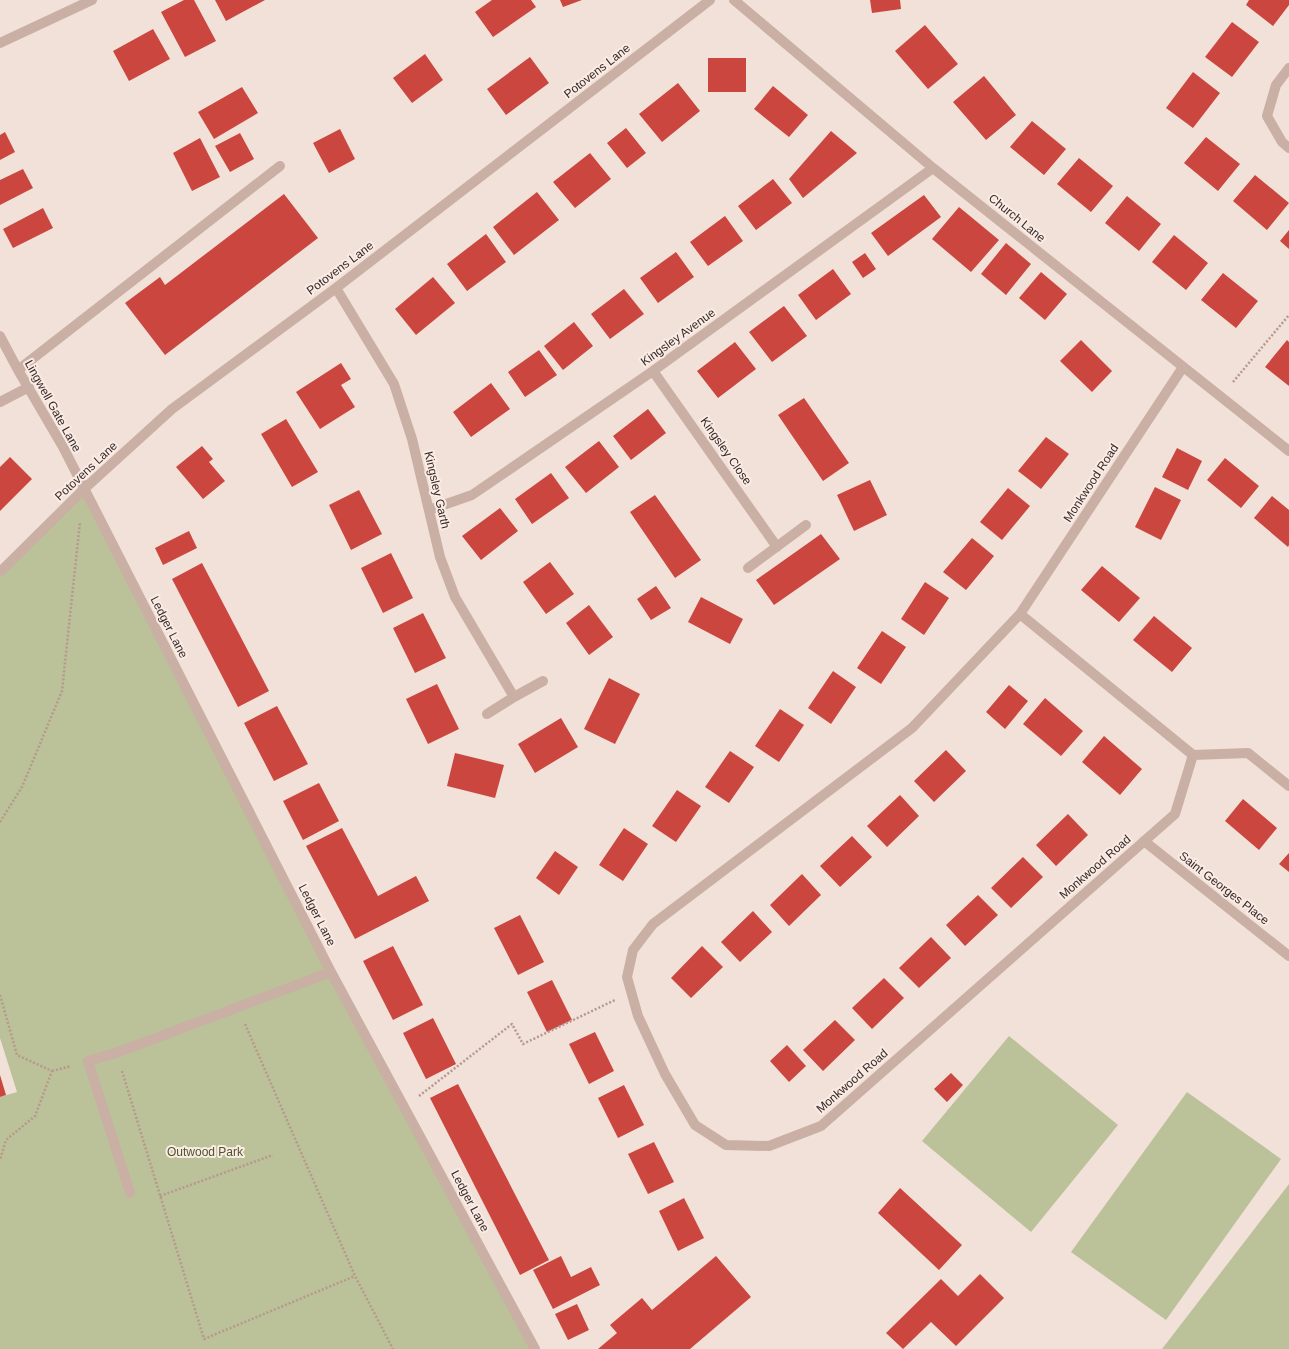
<svg xmlns="http://www.w3.org/2000/svg" width="1289" height="1349" viewBox="0 0 1289 1349" font-family="Helvetica,sans-serif">
<style>
.green{fill:#bbc198}
.building{fill:#ca463e}
.lines{fill:none;stroke-linecap:round;stroke-linejoin:round}
.path{stroke:#b6988f;stroke-width:2.5;stroke-dasharray:2 2;stroke-linecap:butt}
.minor{stroke:#caafa4;stroke-width:10}
.labels{text-anchor:middle;dominant-baseline:central;stroke-width:4;stroke-linejoin:round;paint-order:stroke}
.street-label{font-size:12px;fill:#362826;stroke:#faece5}
.park-label{font-size:12px;fill:#4d5529;stroke:#faece5}
</style>
<rect width="100%" height="100%" fill="#f2e1d9"/>
<path class="green" d="M84 489 331 972 535 1349H0V1097L17 1092 0 1038V570Z
M1009 1036 1118 1125 1031 1232 922 1141Z
M1187 1092 1281 1159 1166 1320 1071 1252Z
M1289 1184V1349H1162Z"/>
<path class="building" d="M184 0H194L216 41 185 57 161 12Z
M215 0H265L226 21Z
M492 0H531L536 7 493 37 475 12Z
M560 0H582L563 7Z
M870 0H900L901 9 872 13Z
M1249 0H1289V5L1273 26 1246 5Z
M1232 22 1259 42 1232 77 1205 57Z
M925 25 958 64 928 89 895 51Z
M153 29 170 59 129 81 113 51Z
M425 54 443 80 412 103 393 78Z
M530 57 549 83 506 115 487 89Z
M708 58H746V92H708Z
M1193 72 1220 93 1193 128 1166 108Z
M984 76 1016 115 986 140 953 102Z
M678 83 700 111 662 142 639 114Z
M773 86 808 115 789 137 754 109Z
M242 87 258 113 214 139 198 112Z
M1032 121 1066 149 1044 175 1010 147Z
M626 128 646 153 627 168 607 143Z
M340 129 355 159 329 173 313 143Z
M831 131 857 153 803 198 789 179Z
M5 132 15 152 0 160V135Z
M240 133 254 159 230 172 215 146Z
M1206 137 1240 164 1218 191 1184 163Z
M200 138 220 177 192 191 173 153Z
M590 153 611 179 575 208 553 182Z
M1079 158 1113 186 1091 212 1057 184Z
M23 169 33 188 0 205V180Z
M1255 175 1289 203 1267 230 1233 201Z
M773 179 792 203 756 230 738 206Z
M537 192 559 220 514 255 493 227Z
M284 194 318 238 165 355 125 303 160 277 165 285Z
M924 195 941 217 888 256 871 233Z
M1127 196 1161 224 1139 251 1105 223Z
M959 207 999 240 971 272 932 239Z
M43 208 53 228 13 248 3 229Z
M725 216 743 241 708 266 690 242Z
M1289 230V249L1280 241Z
M486 234 506 262 467 291 447 264Z
M1174 235 1208 263 1186 290 1152 262Z
M1006 243 1031 264 1006 295 981 274Z
M676 252 694 277 658 303 640 278Z
M865 253 876 269 863 278 852 262Z
M833 269 851 294 816 320 798 295Z
M1041 272 1067 294 1045 320 1019 298Z
M1223 273 1258 301 1236 328 1201 300Z
M433 277 455 303 416 335 395 309Z
M624 289 644 314 610 339 591 314Z
M784 306 807 336 772 362 749 332Z
M574 322 593 346 563 370 544 346Z
M1081 340 1112 371 1092 392 1060 361Z
M1287 340 1289 342V386L1265 367Z
M735 342 756 369 718 398 697 371Z
M539 350 557 375 525 397 508 372Z
M341 363 351 379 341 385 355 407 320 429 296 392Z
M491 383 510 409 471 437 453 412Z
M804 398 849 463 823 481 778 415Z
M648 409 666 433 631 460 613 436Z
M286 419 318 472 292 487 261 434Z
M1046 437 1069 454 1041 489 1018 471Z
M599 441 619 467 586 493 565 467Z
M202 446 213 459 209 462 225 481 203 499 176 467Z
M1177 448 1202 461 1188 490 1162 477Z
M10 457 32 479 0 511V467Z
M1225 458 1259 486 1241 508 1207 480Z
M551 473 569 498 532 524 515 499Z
M870 480 887 515 854 531 837 495Z
M1155 487 1181 500 1161 540 1135 527Z
M1008 488 1030 506 1002 540 980 522Z
M359 490 382 534 351 550 329 505Z
M655 495 701 560 675 578 630 512Z
M1272 496 1289 510V545L1288 547 1254 518Z
M500 508 518 531 481 560 462 536Z
M189 531 197 548 163 565 155 548Z
M821 534 840 559 774 605 756 580Z
M972 538 994 556 966 590 943 572Z
M391 553 413 598 383 613 361 568Z
M550 562 574 594 546 614 523 582Z
M202 563 269 691 238 707 172 579Z
M1102 566 1140 598 1119 622 1081 590Z
M925 582 949 598 924 635 901 619Z
M656 586 671 608 651 620 637 599Z
M701 597 743 619 730 644 688 622Z
M589 605 613 637 589 655 566 623Z
M423 613 446 658 415 673 393 628Z
M1154 616 1192 648 1172 672 1133 640Z
M882 631 906 647 881 684 857 668Z
M833 671 856 687 831 724 808 708Z
M609 678 640 694 615 744 584 729Z
M437 684 459 729 428 744 406 699Z
M1009 685 1028 701 1005 729 986 712Z
M1045 698 1083 731 1061 756 1023 724Z
M277 706 308 764 274 781 244 723Z
M780 709 804 725 779 762 755 746Z
M561 718 578 747 535 773 518 744Z
M1104 736 1142 769 1120 795 1082 762Z
M946 750 966 771 934 802 914 781Z
M730 751 754 767 729 803 705 787Z
M455 753 504 765 495 798 447 786Z
M319 783 339 821 303 840 283 801Z
M677 790 701 806 676 842 652 826Z
M900 795 919 816 887 847 867 826Z
M1243 799 1277 828 1259 850 1225 821Z
M1068 814 1088 835 1056 866 1036 845Z
M342 828 378 896 416 876 429 901 355 939 306 846Z
M624 828 648 844 623 881 599 865Z
M852 836 872 857 840 887 820 866Z
M555 851 578 867 559 895 536 878Z
M1289 853V872L1279 864Z
M1023 857 1043 877 1011 908 991 888Z
M802 874 821 895 789 926 770 905Z
M978 895 998 915 965 946 946 925Z
M753 911 772 932 740 962 721 942Z
M520 915 544 962 518 975 494 928Z
M931 937 951 958 919 988 899 968Z
M393 946 423 1005 393 1020 363 961Z
M702 946 723 967 691 998 671 978Z
M884 978 904 998 872 1029 852 1008Z
M552 980 572 1020 547 1032 527 992Z
M433 1018 456 1064 426 1079 403 1033Z
M835 1020 855 1040 823 1071 803 1050Z
M595 1032 614 1071 589 1084 569 1044Z
M787 1045 806 1066 789 1082 770 1061Z
M951 1073 963 1085 947 1102 934 1089Z
M0 1075 6 1095 0 1097Z
M458 1084 549 1260 520 1275 430 1098Z
M624 1085 644 1125 618 1138 598 1098Z
M654 1142 674 1182 648 1194 628 1154Z
M900 1188 962 1245 939 1270 878 1213Z
M684 1198 704 1238 678 1251 659 1211Z
M561 1256 571 1277 591 1267 600 1285 553 1309 533 1270Z
M716 1256 751 1297 690 1349H598L617 1333 610 1325 642 1298 652 1310Z
M980 1274 1004 1298 956 1346 931 1322 903 1349 886 1333 941 1279 958 1296Z
M577 1304 589 1330 568 1340 555 1314Z"/>
<g class="lines">
<path class="path" d="M1233 382 1289 315
M0 822 22 787 62 691 80 522
M0 995 17 1055 52 1071 35 1116 6 1140 0 1160
M245 1024 355 1276 393 1349
M52 1071 71 1066
M122 1071 204 1339 355 1276
M419 1096 512 1024 523 1044 615 1000
M160 1196 273 1155"/>
<path class="minor" d="M734 0 933 168 1289 451
M0 43 92 0
M1289 68 1276 85 1267 116 1282 142 1289 148
M336 288 394 384 412 439 440 557 455 597 514 697
M0 336 18 370 63 447 331 972 535 1349
M1183 367 1020 614 912 728 653 924 633 950 627 977 638 1016 665 1074 695 1125 726 1145 769 1146 821 1126 1175 814 1193 755
M18 370 280 166
M653 371 777 547
M0 402 29 387
M429 510 472 495 653 371 933 168
M748 568 806 525
M0 572 84 489 172 409 336 288 710 0
M1020 614 1193 755
M487 714 514 697 543 681
M1193 755 1248 753 1289 786
M1144 841 1289 956
M130 1193 88 1061 116 1053 331 972"/>
</g>
<g class="labels">
<g class="street-label">
<text transform="translate(597 71) rotate(-38)">Potovens Lane</text>
<text transform="translate(1017 218) rotate(39)">Church Lane</text>
<text transform="translate(340 268) rotate(-37)">Potovens Lane</text>
<text transform="translate(678 337) rotate(-36)">Kingsley Avenue</text>
<text transform="translate(53 406) rotate(61)">Lingwell Gate Lane</text>
<text transform="translate(726 451) rotate(55)">Kingsley Close</text>
<text transform="translate(86 471) rotate(-43)">Potovens Lane</text>
<text transform="translate(1091 483) rotate(-57)">Monkwood Road</text>
<text transform="translate(437 490) rotate(77)">Kingsley Garth</text>
<text transform="translate(169 627) rotate(63)">Ledger Lane</text>
<text transform="translate(1095 867) rotate(-41)">Monkwood Road</text>
<text transform="translate(1224 888) rotate(38)">Saint Georges Place</text>
<text transform="translate(317 915) rotate(63)">Ledger Lane</text>
<text transform="translate(852 1081) rotate(-41)">Monkwood Road</text>
<text transform="translate(470 1201) rotate(62)">Ledger Lane</text>
</g>
<g class="park-label">
<text x="205" y="1152">Outwood Park</text>
</g>
</g>
</svg>
